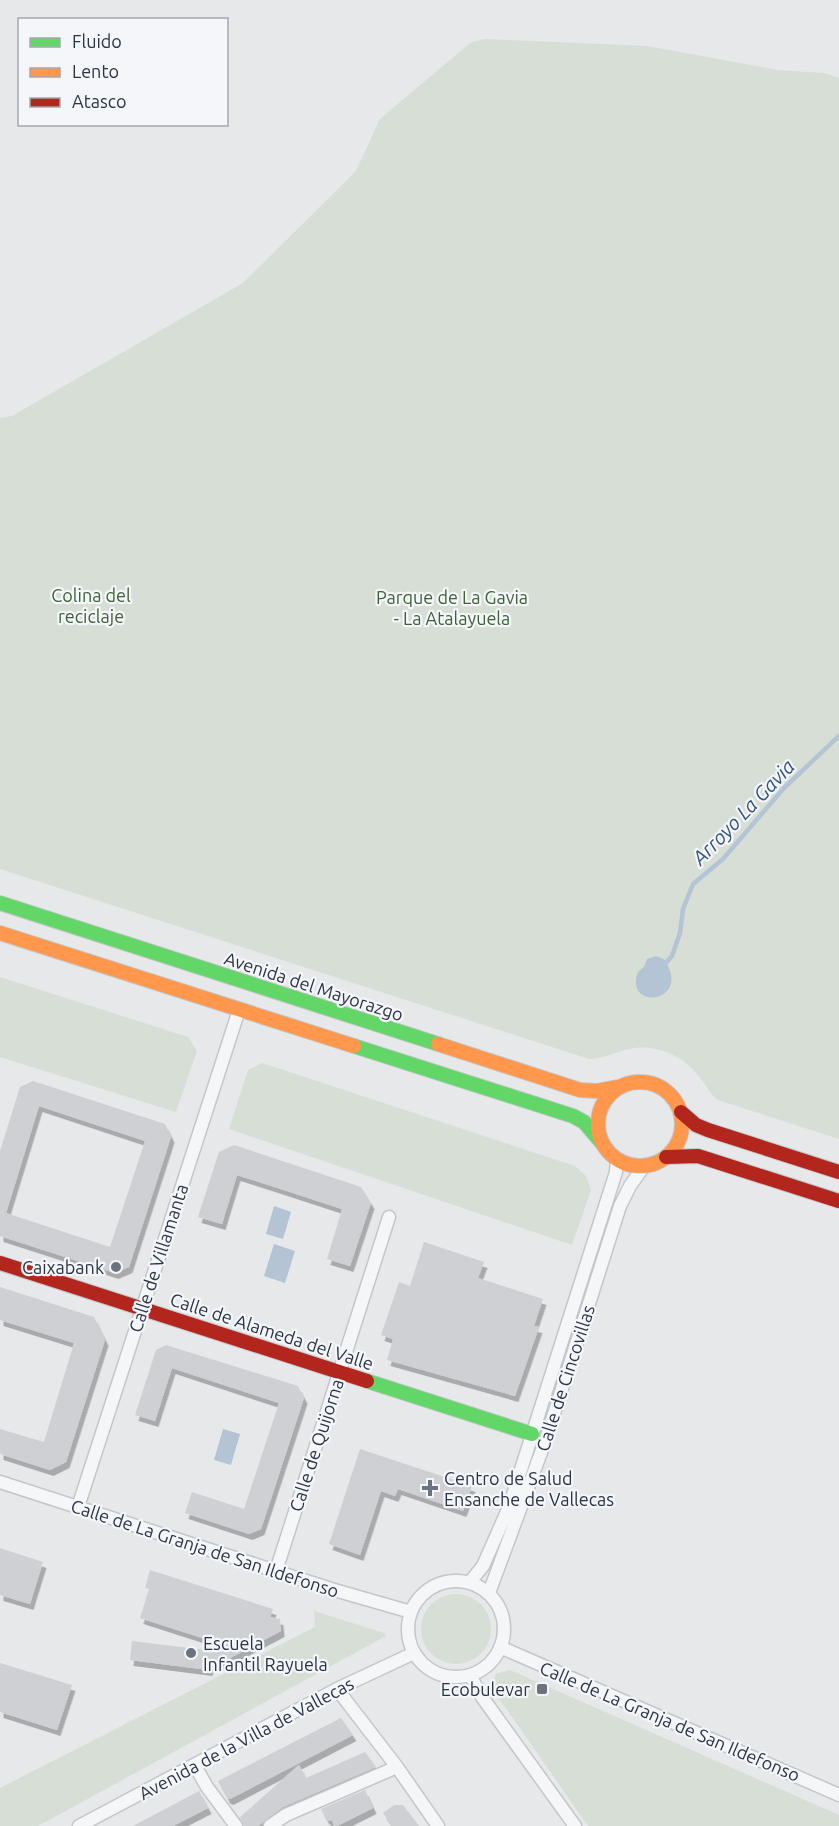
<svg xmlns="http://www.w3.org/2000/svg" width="839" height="1826" viewBox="0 0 839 1826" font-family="Ubuntu,sans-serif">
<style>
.green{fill:#d6ded6}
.water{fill:#b4c4d5}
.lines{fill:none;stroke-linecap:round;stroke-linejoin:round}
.stream{stroke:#b4c4d5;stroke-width:4.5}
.building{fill:#ced0d3;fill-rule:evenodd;filter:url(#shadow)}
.street-casing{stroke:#c4c6c8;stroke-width:15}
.fast-casing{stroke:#c4c6c8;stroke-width:16}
.slow-casing{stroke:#c4c6c8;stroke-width:16}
.jam-casing{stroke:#c4c6c8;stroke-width:16}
.street{stroke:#f5f6f7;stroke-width:12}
.fast{stroke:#63d668;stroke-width:14}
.slow{stroke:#ff974d;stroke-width:14}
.jam{stroke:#b3261e;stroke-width:14}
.poi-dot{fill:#6c737f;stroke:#f4f6f9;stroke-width:2}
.labels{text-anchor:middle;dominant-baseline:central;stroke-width:4.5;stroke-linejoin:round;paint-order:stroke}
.park-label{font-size:18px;fill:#3f6138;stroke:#f4f6f9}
.street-label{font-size:18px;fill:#2b3445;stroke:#f4f6f9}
.poi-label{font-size:18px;fill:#2b3445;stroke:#f4f6f9;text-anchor:end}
.water-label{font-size:20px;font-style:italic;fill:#34527a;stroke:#f4f6f9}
</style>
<defs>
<filter id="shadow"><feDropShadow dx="3.5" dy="6" stdDeviation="0" flood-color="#0004"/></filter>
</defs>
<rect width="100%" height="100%" fill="#e6e8ea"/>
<path class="green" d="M484 39 647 46 778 70 824 73 839 78V1139L718 1100C709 1093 707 1086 700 1078 686 1058 660 1045 635 1048 619 1050 605 1059 589 1059L0 869V418L12 416 243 283 356 171 380 119 470 43Z
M0 977 188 1037 197 1051 176 1112 0 1057Z
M262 1063 575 1166 586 1176 591 1190 572 1245 229 1129 248 1070Z
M421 1629a35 35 0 1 1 70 0a35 35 0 1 1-70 0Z
M314 1611 384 1633 386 1636 38 1826H0V1788L315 1627Z
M510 1670 839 1815V1826H588L491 1687 496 1674Z"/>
<path class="water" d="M656 956 664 959C694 1003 623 1012 638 972L644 967 647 959Z
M274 1206 291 1212 283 1239 266 1234Z
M274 1244 295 1251 285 1283 264 1276Z
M223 1429 240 1434 231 1465 214 1460Z"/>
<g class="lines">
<path class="stream" d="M664 965 672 956 680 933 683 909 693 884 723 859 784 788 839 736"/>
</g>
<path class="building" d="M33 1081 165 1124 171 1137 129 1267 115 1273 0 1236V1151L20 1087ZM39 1106 145 1141 110 1247 6 1213Z
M234 1145 361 1187 371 1203 350 1266 327 1259 342 1209 290 1192 237 1175 222 1224 198 1217 219 1152Z
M424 1242 484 1262 478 1278 543 1299 534 1326 539 1327 515 1396 387 1360 393 1339 381 1335 399 1282 410 1286Z
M0 1287 94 1317 105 1340 66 1462 50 1470 0 1454V1429L44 1442 74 1343 0 1320Z
M166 1345 298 1386 304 1398 261 1529 249 1534 185 1513 192 1492 244 1509 279 1403 172 1368 155 1421 135 1415 156 1350Z
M360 1449 472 1486 463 1511 398 1489 395 1496 381 1491 360 1555 329 1544Z
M0 1548 43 1562 30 1604 0 1595Z
M150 1570 273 1609 270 1617 280 1619 281 1631 219 1664 211 1662 209 1670 130 1660 132 1641 222 1652 224 1645 140 1618 149 1589 145 1588Z
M0 1663 72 1685 57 1730 0 1712Z
M341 1718 353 1735 230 1799 227 1798 218 1781Z
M365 1752 376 1767 283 1807 258 1826H244L240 1817 299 1765 306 1778Z
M365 1790 373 1808 337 1826H334L332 1820 328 1821 327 1818 326 1819 321 1809Z
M199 1791 208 1808 173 1826H133Z
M394 1805H403L419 1826H392L383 1813Z"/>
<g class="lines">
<defs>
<path id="street" d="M0 1482 331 1589 411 1612
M78 1507 239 1010
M276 1571 389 1217
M408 1629a48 48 0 1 1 96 0a48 48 0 1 1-96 0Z
M470 1582 483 1566 509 1507 616 1172 617 1160
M489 1593 546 1439 620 1206 630 1186 644 1166
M500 1647 839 1795
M470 1675 482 1697 575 1826
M337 1689 397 1767 438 1826
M195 1766 207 1787 236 1826
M79 1826 337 1689 414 1653
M270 1826 286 1815 397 1767"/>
<path id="fast" d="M0 903 438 1044
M354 1046 573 1116 584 1122 602 1143
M367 1381 532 1434"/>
<path id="slow" d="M0 933 354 1046
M438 1044 580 1090 597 1091 618 1087
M598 1124a42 42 0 1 1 84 0a42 42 0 1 1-84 0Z"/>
<path id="jam" d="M681 1112 696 1125 708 1130 839 1172
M666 1157 698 1156 839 1201
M0 1263 367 1381"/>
</defs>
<use href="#street" class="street-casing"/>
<use href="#fast" class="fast-casing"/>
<use href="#slow" class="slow-casing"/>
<use href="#jam" class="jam-casing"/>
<use href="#street" class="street"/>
<use href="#fast" class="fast"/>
<use href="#slow" class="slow"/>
<use href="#jam" class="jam"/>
</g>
<g class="poi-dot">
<circle cx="116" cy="1267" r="6"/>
<path d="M427 1479h6v6h6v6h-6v6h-6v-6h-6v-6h6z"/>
<circle cx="191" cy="1653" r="6"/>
<rect x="536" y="1683" width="12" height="12" rx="3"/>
</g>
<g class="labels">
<g class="park-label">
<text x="91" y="595">Colina del<tspan x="91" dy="21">reciclaje</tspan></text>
<text x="452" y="597">Parque de La Gavia<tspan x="452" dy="21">- La Atalayuela</tspan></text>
</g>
<g class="street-label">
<text transform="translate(314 986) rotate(18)">Avenida del Mayorazgo</text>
<text transform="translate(158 1258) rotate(-72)">Calle de Villamanta</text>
<text transform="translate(272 1331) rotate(18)">Calle de Alameda del Valle</text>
<text transform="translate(565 1378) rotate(-72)">Calle de Cincovillas</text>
<text transform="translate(316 1445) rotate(-72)">Calle de Quijorna</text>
<text transform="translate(205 1548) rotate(18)">Calle de La Granja de San Ildefonso</text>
<text transform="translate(670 1721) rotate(23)">Calle de La Granja de San Ildefonso</text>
<text transform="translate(246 1738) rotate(-28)">Avenida de la Villa de Vallecas</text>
</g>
<g class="poi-label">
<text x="104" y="1267">Caixabank</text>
<text x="444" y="1478" text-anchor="start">Centro de Salud<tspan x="444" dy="21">Ensanche de Vallecas</tspan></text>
<text x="203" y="1643" text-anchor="start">Escuela<tspan x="203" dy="21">Infantil Rayuela</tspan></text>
<text x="530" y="1689">Ecobulevar</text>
</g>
<g class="water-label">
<text transform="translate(743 812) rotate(-46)">Arroyo La Gavia</text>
</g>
</g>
<rect x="18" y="18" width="210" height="108" fill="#f4f6f9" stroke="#a4a8b1" stroke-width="1.5"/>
<rect x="30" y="38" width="30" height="9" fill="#63d668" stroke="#a4a8b1" stroke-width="1.5"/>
<text x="72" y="48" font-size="18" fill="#2b3445">Fluido</text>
<rect x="30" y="68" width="30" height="9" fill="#ff974d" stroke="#a4a8b1" stroke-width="1.5"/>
<text x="72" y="78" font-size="18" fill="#2b3445">Lento</text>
<rect x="30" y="98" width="30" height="9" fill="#b3261e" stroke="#a4a8b1" stroke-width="1.5"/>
<text x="72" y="108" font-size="18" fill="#2b3445">Atasco</text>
</svg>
